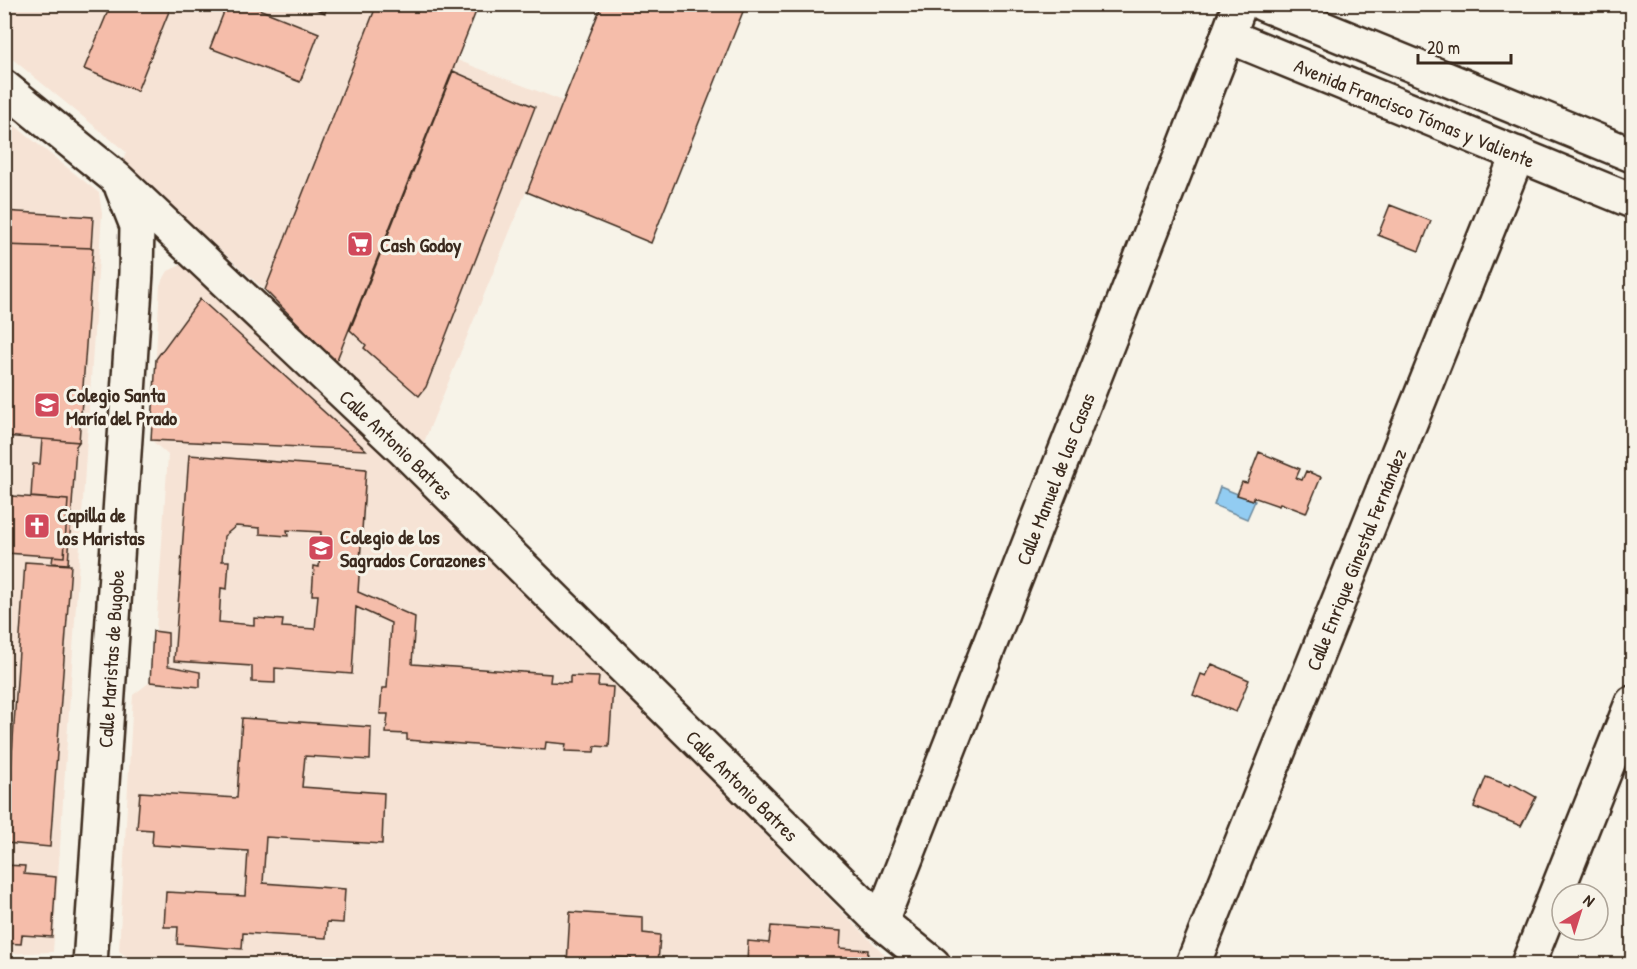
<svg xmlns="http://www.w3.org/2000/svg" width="1637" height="969" viewBox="0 0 1637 969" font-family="'Patrick Hand',sans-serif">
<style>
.built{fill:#f6e3d5}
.water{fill:#92ccf2;stroke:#6f8b9d;stroke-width:1.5}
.building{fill:#f5bdaa;stroke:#3b2a1e;stroke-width:1.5;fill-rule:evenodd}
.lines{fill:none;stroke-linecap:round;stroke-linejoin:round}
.minor-casing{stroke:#3b2a1e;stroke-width:38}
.minor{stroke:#f7f3e8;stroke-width:33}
.labels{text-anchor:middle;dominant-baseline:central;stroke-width:6;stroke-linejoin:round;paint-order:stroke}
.street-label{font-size:20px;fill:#3b2a1e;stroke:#f7f3e8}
.poi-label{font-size:20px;font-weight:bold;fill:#3b2a1e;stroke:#f7f3e8;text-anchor:start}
</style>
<rect width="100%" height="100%" fill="#f7f3e8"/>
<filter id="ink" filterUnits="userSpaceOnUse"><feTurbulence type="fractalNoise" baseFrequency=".0167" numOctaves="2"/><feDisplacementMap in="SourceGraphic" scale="12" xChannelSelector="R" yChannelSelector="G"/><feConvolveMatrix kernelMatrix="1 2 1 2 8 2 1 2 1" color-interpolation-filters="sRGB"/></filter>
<g filter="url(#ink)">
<path class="built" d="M4 5H479L457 60 563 101 422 447 265 290 122 162 126 152 5 53Z
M4 117 99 193 102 213 53 952 5 954Z
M181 265 190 266 398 466 894 964H136L119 951 133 695 150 682 153 631H156L168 455 151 440 160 285 168 271Z"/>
<path class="water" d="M1220 487 1255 501 1247 519 1214 505Z"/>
<path class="building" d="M111 4H172L137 91 84 69Z
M227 4H246L319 33 300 82 210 48Z
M304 4H328L325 13Z
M377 4H479L336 362 265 290Z
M602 4H746L651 243 527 192Z
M453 71 535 107 426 387 419 396 364 348 366 345 350 330Z
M1390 205 1431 221 1419 251 1378 235Z
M4 211 93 217 91 248 4 245Z
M4 245 93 248 79 442 4 436Z
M200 299 366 450 151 440 156 359Z
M42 439 79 442 76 446 68 564 52 563 53 556 64 557 68 500 31 497 33 464H40Z
M1259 452 1300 469 1296 478 1302 480 1306 471 1321 477 1306 513 1280 503 1279 506 1253 497V500L1237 495 1242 482 1247 483Z
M189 455 366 469 358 592 415 617 412 664 551 674 550 682 570 683V676L599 677 598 686 613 687 609 747 595 746 594 752 565 751 566 744 546 742 545 750 407 740V734L386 733 388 714H380L382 688H387L391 623 356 607 352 674 275 668V683L252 682V666L174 661ZM236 526 260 528V534L288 536 287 530 321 532 319 567 314 566 312 595H318L315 629 282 627 283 620 254 618V625L219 622 221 588 227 589 229 561H222L224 536Z
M11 496 68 500 64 557 6 553Z
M25 562 71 565 50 847 6 843Z
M153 631 168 633V666L200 672V687L150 682Z
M1212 664 1249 680 1236 712 1193 695 1201 674 1206 676Z
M242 718 371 727 370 760 305 756 302 787 384 793 382 844 266 837 263 883 345 889 343 923 327 922 326 938 243 933 242 949 177 944 178 927H164L166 892 245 896 248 851 152 845 153 830 137 829 140 792 237 798Z
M1486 777 1510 786 1511 783 1536 797 1521 826 1474 807Z
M4 865 25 866 24 874 56 877 52 937 22 935 21 944 4 943Z
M570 912 643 917V933L660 935 658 964H633L631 958 611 957 608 964H567Z
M771 926 841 931 840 948 868 950 867 964H747L748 941 769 943Z"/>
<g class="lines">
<defs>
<g id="minor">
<path id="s1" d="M1240 4 1228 36 1632 201"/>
<path d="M1263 4 1632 155"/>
<path id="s2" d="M4 87 116 178 404 450 881 922 933 964"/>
<path id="s3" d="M881 922 1228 36"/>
<path id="s4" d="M90 964 136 273 137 226 122 188"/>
<path id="s5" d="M1193 964 1518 154"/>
<path d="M1528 964 1632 703"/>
</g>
</defs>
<use href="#minor" class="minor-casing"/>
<use href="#minor" class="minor"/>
</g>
</g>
<defs>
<symbol id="supermarket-square" viewBox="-11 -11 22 22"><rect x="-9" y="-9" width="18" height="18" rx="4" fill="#d1495b" stroke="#f7f3e8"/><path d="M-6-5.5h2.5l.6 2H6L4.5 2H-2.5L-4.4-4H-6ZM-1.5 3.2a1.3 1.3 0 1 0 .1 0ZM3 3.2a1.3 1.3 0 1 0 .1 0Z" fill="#fff"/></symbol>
<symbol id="school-square" viewBox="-11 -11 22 22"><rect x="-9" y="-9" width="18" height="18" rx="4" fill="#d1495b" stroke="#f7f3e8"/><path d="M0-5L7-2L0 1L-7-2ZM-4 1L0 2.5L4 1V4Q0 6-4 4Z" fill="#fff"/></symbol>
<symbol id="church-square" viewBox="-11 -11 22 22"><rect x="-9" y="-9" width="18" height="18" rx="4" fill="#d1495b" stroke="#f7f3e8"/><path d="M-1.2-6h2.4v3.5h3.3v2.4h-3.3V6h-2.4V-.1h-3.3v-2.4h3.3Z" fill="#fff"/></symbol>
</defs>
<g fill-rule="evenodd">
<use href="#supermarket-square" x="345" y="229" width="30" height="30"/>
<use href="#school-square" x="32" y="390" width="30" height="30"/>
<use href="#church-square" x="22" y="511" width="30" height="30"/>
<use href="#school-square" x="306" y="533" width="30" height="30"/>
</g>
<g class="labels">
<g class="street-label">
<text stroke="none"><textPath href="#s1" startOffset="236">Avenida Francisco Tómas y Valiente</textPath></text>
<text stroke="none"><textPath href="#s2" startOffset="531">Calle Antonio Batres</textPath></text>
<text stroke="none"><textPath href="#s3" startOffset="476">Calle Manuel de las Casas</textPath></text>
<text stroke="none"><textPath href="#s5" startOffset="436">Calle Enrique Ginestal Fernández</textPath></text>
<text stroke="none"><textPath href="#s4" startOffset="306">Calle Maristas de Bugobe</textPath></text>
<text stroke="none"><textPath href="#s2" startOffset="1017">Calle Antonio Batres</textPath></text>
</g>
<g class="poi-label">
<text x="380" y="244">Cash Godoy</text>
<text x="66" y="394">Colegio Santa<tspan x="66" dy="23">María del Prado</tspan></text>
<text x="57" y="514">Capilla de<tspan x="57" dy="23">los Maristas</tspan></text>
<text x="340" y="536">Colegio de los<tspan x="340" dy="23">Sagrados Corazones</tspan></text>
</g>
</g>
<rect width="1637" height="969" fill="none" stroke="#f7f3e8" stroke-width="24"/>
<rect x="12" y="12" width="1613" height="945" fill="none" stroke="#3b2a1e" stroke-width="2" filter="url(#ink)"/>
<g transform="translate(1580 912) rotate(38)"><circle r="28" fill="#f7f3e8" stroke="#aca397" stroke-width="1.5"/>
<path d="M0-4.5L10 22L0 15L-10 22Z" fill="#d1495b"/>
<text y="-9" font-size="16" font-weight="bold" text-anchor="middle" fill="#3b2a1e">N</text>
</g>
<path d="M1418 54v9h93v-9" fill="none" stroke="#3b2a1e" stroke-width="3"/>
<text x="1427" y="54" font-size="18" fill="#3b2a1e" stroke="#f7f3e8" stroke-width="4.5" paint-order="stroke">20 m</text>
</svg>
